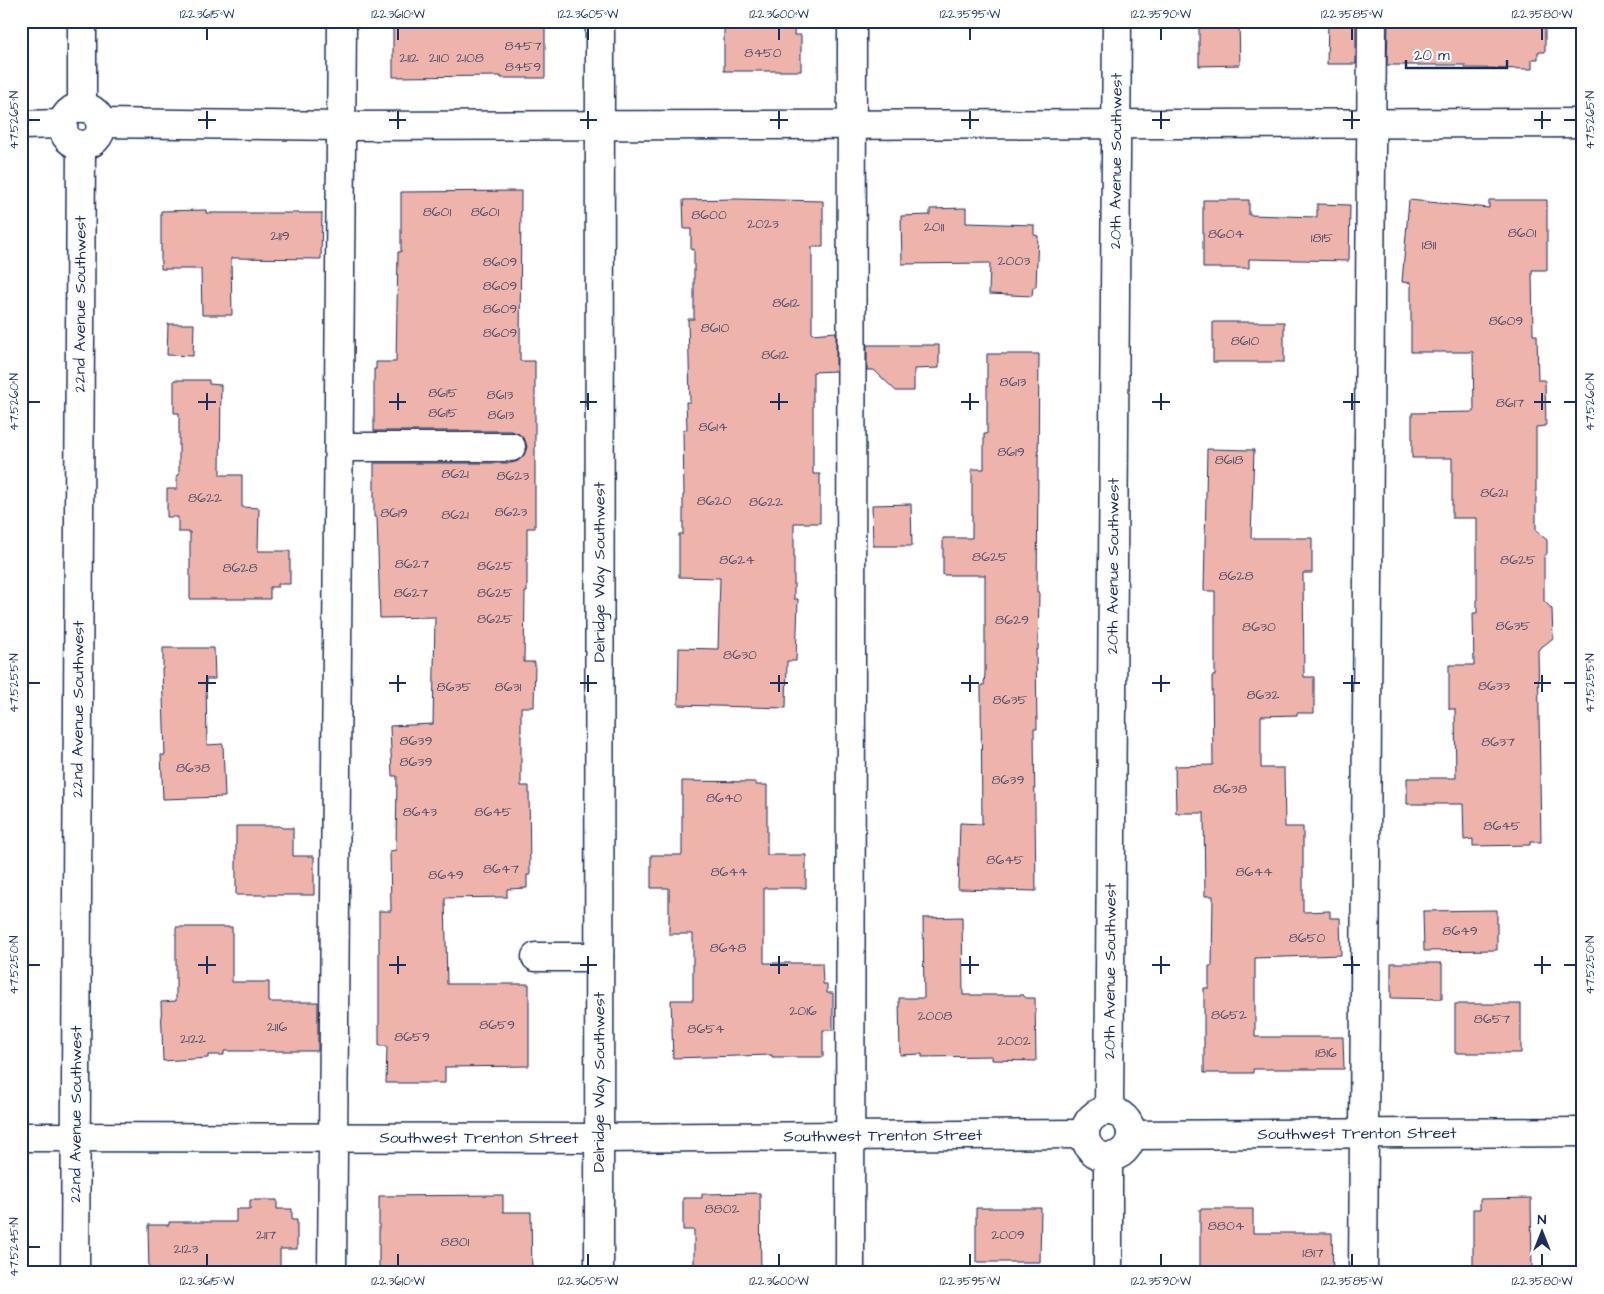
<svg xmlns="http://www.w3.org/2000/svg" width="1604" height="1294" viewBox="0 0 1604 1294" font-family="'Architects Daughter',sans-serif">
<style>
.building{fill:#eeb4ab;stroke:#1b2f5e}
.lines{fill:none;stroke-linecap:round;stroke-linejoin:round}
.minor-casing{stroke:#1b2f5e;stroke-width:31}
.major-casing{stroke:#1b2f5e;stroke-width:31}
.minor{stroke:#fff;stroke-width:28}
.major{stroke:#fff;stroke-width:28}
.ticks{fill:none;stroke:#1b2f5e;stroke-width:2}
.labels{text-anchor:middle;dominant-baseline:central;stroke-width:5;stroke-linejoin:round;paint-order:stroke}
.number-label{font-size:14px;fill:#505071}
.street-label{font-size:16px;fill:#1b2f5e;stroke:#fff}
.neatline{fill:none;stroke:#1b2f5e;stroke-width:2}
.ticks-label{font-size:12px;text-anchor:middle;fill:#1b2f5e}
</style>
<rect width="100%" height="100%" fill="#fff"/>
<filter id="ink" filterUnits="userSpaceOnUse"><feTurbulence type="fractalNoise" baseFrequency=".02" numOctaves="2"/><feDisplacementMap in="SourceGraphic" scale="10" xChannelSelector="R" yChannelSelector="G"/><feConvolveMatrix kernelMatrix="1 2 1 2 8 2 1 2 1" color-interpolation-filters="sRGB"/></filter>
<g filter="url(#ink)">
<path class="building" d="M393 21H545V78H501V76L393 77Z
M724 21H795L794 35H801V71H724Z
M1199 21H1239L1240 65 1199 66Z
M1328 21H1356V64H1327Z
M1431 21 1545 22V52H1538V59H1532V69L1465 68V65H1387L1388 24H1431Z
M521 191 520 361H535V528H527V592H525L524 662H535L534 707H521V786H529L530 875H527V888L507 889V897L445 898 447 984H529V1066L445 1067V1083H386L387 1046H379V911H391L390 851 396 850 397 776H392L390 726 433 724 435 617 380 618 377 517H374V463H511L518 461 524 455 527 447 525 440 519 434 511 431H374V369H376V362H396L398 252H401V192Z
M735 199 823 201V247H812V334L836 332V371L813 372V474H820V523H794V599H798L796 661H787L786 708 678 705 679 648 718 649 720 578 679 577V534H683V495H684L683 430 687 429 686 402H690L688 319H694V249L691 250V229H684L683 200Z
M1203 200H1249V215L1317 217V204L1350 205 1349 261 1249 259V268H1203Z
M1409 200 1489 208V200H1547V270H1532L1533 335H1537L1538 380H1545L1546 426 1536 427V531L1547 540V553L1544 557V601L1552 609 1553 638 1538 650 1541 842H1530V845L1473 846V839L1464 840 1463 804H1407V778H1456L1455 709H1449V665H1474L1473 613H1477V518H1452V458H1412V413L1474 412 1473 352H1411V283L1402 282Z
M966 208V223L1034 225V235L1038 236 1036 287H1033L1032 296 989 294 990 263 902 264 901 216 930 215V209Z
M206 210V213H322L321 259 231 258 232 315H202L201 269H161V211Z
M1213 322H1284V362H1213Z
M168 324H194L193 356 167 355Z
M867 345H939V368L914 369V391H896L874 370H867Z
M987 354H1039L1037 592H1039L1038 650H1036L1037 729H1034L1036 891 958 889 960 823 982 824 981 685H984L985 672V575H943V538H972V469H984V434H987Z
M174 380H209V384L221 385 220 475H242V507L259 508 258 551H290V584H278V587H270V599H190V532H178V517H167V489H177V475H179V413H174Z
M1207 449 1254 450 1251 538H1312V573H1303L1304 677H1314V713H1297V715L1261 716V768H1284L1285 827H1303V912L1330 911V918H1340L1341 955 1255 958V1037H1343L1344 1069H1253V1073H1204V988H1209V966H1212L1213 896H1205L1204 813H1176L1175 766 1213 765 1212 676H1215V591H1204Z
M911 504 912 546H873L872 505Z
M163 648H214L215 679H206L207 745 223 744 225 797 163 799 161 755H165L162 669H163Z
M682 781 756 782V785H767V855H806V888H764V963H822L823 984H827V993H833V1030H823V1057H772V1055L673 1058 671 1000H693V934H669V888H651V855H682Z
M236 826H280L282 828H293V856H314V895H236Z
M1497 910V950L1424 951 1423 911Z
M962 917 963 995H1023L1026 998H1035L1036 1061 992 1060V1056L922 1057V1054L900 1055 899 998H924L923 918Z
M176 927H232V982H269V1002H318V1051H224V1055H208V1058L163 1061 161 1002 176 1001Z
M1391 963H1442V999L1391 998Z
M1455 1004H1521V1053H1455Z
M760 1193 761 1273H694V1230H683V1198H702V1194Z
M503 1195V1212H531L532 1273H379V1196Z
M1531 1198 1532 1273H1473V1209H1480V1199Z
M250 1200H277V1209H292V1220H297V1249H280V1269H223V1273H149L148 1225H169V1222H236V1209H250Z
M976 1208H1041L1040 1262H976Z
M1200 1209H1253V1233H1332L1333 1273H1200Z"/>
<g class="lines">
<defs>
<g id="minor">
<path d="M82 21V108"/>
<circle cx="82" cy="126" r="19"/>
<path d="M100 123 342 126 1583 123"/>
<path d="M21 125 63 124"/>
<path d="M339 447H511"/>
<path d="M536 957H599"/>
<circle cx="1108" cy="1134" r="23"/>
<path id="s1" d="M1109 1111 1117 21"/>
<path id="s2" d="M1131 1135 1583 1132"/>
<path id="s3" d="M21 1137 599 1138 1084 1134"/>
<path id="s4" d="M75 1273 81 145"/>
<path d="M332 1273 342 21"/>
<path d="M850 1273 852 21"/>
<path d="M1108 1273V1158"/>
<path d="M1363 1273 1372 21"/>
</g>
<g id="major">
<path id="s5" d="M599 1273 600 21"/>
</g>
</defs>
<use href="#minor" class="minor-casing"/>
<use href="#major" class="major-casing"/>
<use href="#minor" class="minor"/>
<use href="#major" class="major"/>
</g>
</g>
<path class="ticks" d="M207 28V40M398 28V40M588 28V40M779 28V40M970 28V40M1161 28V40M1352 28V40M1542 28V40M207 111V129M398 111V129M588 111V129M779 111V129M970 111V129M1161 111V129M1352 111V129M1542 111V129M28 120H40M198 120H216M389 120H406M580 120H597M770 120H788M961 120H979M1152 120H1170M1343 120H1360M1534 120H1551M1564 120H1576M207 393V410M398 393V410M588 393V410M779 393V410M970 393V410M1161 393V410M1352 393V410M1542 393V410M28 402H40M198 402H216M389 402H406M580 402H597M770 402H788M961 402H979M1152 402H1170M1343 402H1360M1534 402H1551M1564 402H1576M207 675V692M398 675V692M588 675V692M779 675V692M970 675V692M1161 675V692M1352 675V692M1542 675V692M28 683H40M198 683H216M389 683H406M580 683H597M770 683H788M961 683H979M1152 683H1170M1343 683H1360M1534 683H1551M1564 683H1576M207 956V974M398 956V974M588 956V974M779 956V974M970 956V974M1161 956V974M1352 956V974M1542 956V974M28 965H40M198 965H216M389 965H406M580 965H597M770 965H788M961 965H979M1152 965H1170M1343 965H1360M1534 965H1551M1564 965H1576M28 1247H40M207 1254V1266M398 1254V1266M588 1254V1266M779 1254V1266M970 1254V1266M1161 1254V1266M1352 1254V1266M1542 1254V1266"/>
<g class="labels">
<g class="number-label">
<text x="523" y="46">8457</text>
<text x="763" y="53">8450</text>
<text x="409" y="58">2112</text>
<text x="439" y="58">2110</text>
<text x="470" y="58">2108</text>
<text x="523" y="67">8459</text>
<text x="437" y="212">8601</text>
<text x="485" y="212">8601</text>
<text x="709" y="215">8600</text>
<text x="763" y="224">2023</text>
<text x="934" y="227">2011</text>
<text x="1522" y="233">8601</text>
<text x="1226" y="234">8604</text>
<text x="280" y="236">2119</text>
<text x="1322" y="238">1815</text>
<text x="1429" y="245">1811</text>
<text x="1014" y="261">2003</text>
<text x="500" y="262">8609</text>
<text x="500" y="286">8609</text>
<text x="786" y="303">8612</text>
<text x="500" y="309">8609</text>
<text x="1506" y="321">8609</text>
<text x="715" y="328">8610</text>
<text x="500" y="333">8609</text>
<text x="1245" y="341">8610</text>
<text x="775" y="355">8612</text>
<text x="1013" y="382">8613</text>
<text x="443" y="393">8615</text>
<text x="500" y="395">8613</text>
<text x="1510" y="403">8617</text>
<text x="443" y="413">8615</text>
<text x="501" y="415">8613</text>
<text x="713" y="427">8614</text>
<text x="1011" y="452">8619</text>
<text x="1229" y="460">8618</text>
<text x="455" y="474">8621</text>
<text x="513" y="476">8623</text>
<text x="1494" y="493">8621</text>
<text x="205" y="498">8622</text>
<text x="714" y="501">8620</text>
<text x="766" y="502">8622</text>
<text x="511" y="512">8623</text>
<text x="394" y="513">8619</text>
<text x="455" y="515">8621</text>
<text x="990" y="557">8625</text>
<text x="737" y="560">8624</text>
<text x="1518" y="560">8625</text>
<text x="412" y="564">8627</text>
<text x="495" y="566">8625</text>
<text x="240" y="568">8628</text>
<text x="1236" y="576">8628</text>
<text x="411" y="593">8627</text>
<text x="495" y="593">8625</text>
<text x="495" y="619">8625</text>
<text x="1012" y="620">8629</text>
<text x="1513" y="626">8635</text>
<text x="1259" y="627">8630</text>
<text x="740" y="655">8630</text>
<text x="1494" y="686">8633</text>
<text x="454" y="687">8635</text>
<text x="508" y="687">8631</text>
<text x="1263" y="695">8632</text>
<text x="1010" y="700">8635</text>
<text x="416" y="741">8639</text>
<text x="1498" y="742">8637</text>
<text x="416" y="762">8639</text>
<text x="193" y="768">8638</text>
<text x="1008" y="780">8639</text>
<text x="1230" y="789">8638</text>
<text x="724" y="798">8640</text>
<text x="420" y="812">8643</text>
<text x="493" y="812">8645</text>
<text x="1502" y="826">8645</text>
<text x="1005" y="860">8645</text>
<text x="501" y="869">8647</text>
<text x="729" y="872">8644</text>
<text x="1254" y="872">8644</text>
<text x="446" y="875">8649</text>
<text x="1460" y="931">8649</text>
<text x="1307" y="938">8650</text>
<text x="728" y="948">8648</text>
<text x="803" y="1011">2016</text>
<text x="1229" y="1015">8652</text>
<text x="935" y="1016">2008</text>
<text x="1492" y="1019">8657</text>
<text x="497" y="1025">8659</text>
<text x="277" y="1027">2116</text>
<text x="706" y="1029">8654</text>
<text x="412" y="1037">8659</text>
<text x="193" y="1039">2122</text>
<text x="1014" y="1041">2002</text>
<text x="1326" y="1053">1816</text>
<text x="722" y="1209">8802</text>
<text x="1226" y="1226">8804</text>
<text x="266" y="1235">2117</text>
<text x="1008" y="1235">2009</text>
<text x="455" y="1242">8801</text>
<text x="186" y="1249">2123</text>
<text x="1313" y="1253">1817</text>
</g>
<g class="street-label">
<text stroke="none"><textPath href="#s1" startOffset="950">20th Avenue Southwest</textPath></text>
<text stroke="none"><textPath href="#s4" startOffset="969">22nd Avenue Southwest</textPath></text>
<text stroke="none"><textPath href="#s1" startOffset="545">20th Avenue Southwest</textPath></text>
<text stroke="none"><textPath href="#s5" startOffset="701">Delridge Way Southwest</textPath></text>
<text stroke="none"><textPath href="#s4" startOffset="564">22nd Avenue Southwest</textPath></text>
<text stroke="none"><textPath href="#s1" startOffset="140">20th Avenue Southwest</textPath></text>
<text stroke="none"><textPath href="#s5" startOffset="191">Delridge Way Southwest</textPath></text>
<text stroke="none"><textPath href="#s4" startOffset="159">22nd Avenue Southwest</textPath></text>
<text stroke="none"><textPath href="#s2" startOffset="226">Southwest Trenton Street</textPath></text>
<text stroke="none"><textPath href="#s3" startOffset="862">Southwest Trenton Street</textPath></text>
<text stroke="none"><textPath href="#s3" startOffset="458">Southwest Trenton Street</textPath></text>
</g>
</g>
<rect width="1604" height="1294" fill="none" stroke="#fff" stroke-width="55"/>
<g transform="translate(1542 1232)" stroke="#ffffff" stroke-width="4" paint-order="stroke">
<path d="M0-4L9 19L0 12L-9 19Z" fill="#1b2f5e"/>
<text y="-8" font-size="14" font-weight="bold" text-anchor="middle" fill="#1b2f5e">N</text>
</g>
<path d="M1406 60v8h101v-8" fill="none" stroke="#1b2f5e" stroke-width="2.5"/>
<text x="1414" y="60" font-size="15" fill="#1b2f5e" stroke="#ffffff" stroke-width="4" paint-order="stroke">20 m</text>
<rect x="28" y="28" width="1548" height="1238" class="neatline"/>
<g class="ticks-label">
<text x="207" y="18">122.3615°W</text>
<text x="398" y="18">122.3610°W</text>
<text x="588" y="18">122.3605°W</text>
<text x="779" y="18">122.3600°W</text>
<text x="970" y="18">122.3595°W</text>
<text x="1161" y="18">122.3590°W</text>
<text x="1352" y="18">122.3585°W</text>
<text x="1542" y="18">122.3580°W</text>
<text transform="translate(14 120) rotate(-90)" y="4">47.5265°N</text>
<text transform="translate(1590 120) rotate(-90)" y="4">47.5265°N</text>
<text transform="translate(14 402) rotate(-90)" y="4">47.5260°N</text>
<text transform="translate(1590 402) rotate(-90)" y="4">47.5260°N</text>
<text transform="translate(14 683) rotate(-90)" y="4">47.5255°N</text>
<text transform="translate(1590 683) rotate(-90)" y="4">47.5255°N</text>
<text transform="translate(14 965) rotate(-90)" y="4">47.5250°N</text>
<text transform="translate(1590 965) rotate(-90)" y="4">47.5250°N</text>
<text transform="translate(14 1247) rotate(-90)" y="4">47.5245°N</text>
<text x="207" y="1285">122.3615°W</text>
<text x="398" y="1285">122.3610°W</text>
<text x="588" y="1285">122.3605°W</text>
<text x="779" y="1285">122.3600°W</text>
<text x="970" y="1285">122.3595°W</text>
<text x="1161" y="1285">122.3590°W</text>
<text x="1352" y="1285">122.3585°W</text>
<text x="1542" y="1285">122.3580°W</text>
</g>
</svg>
